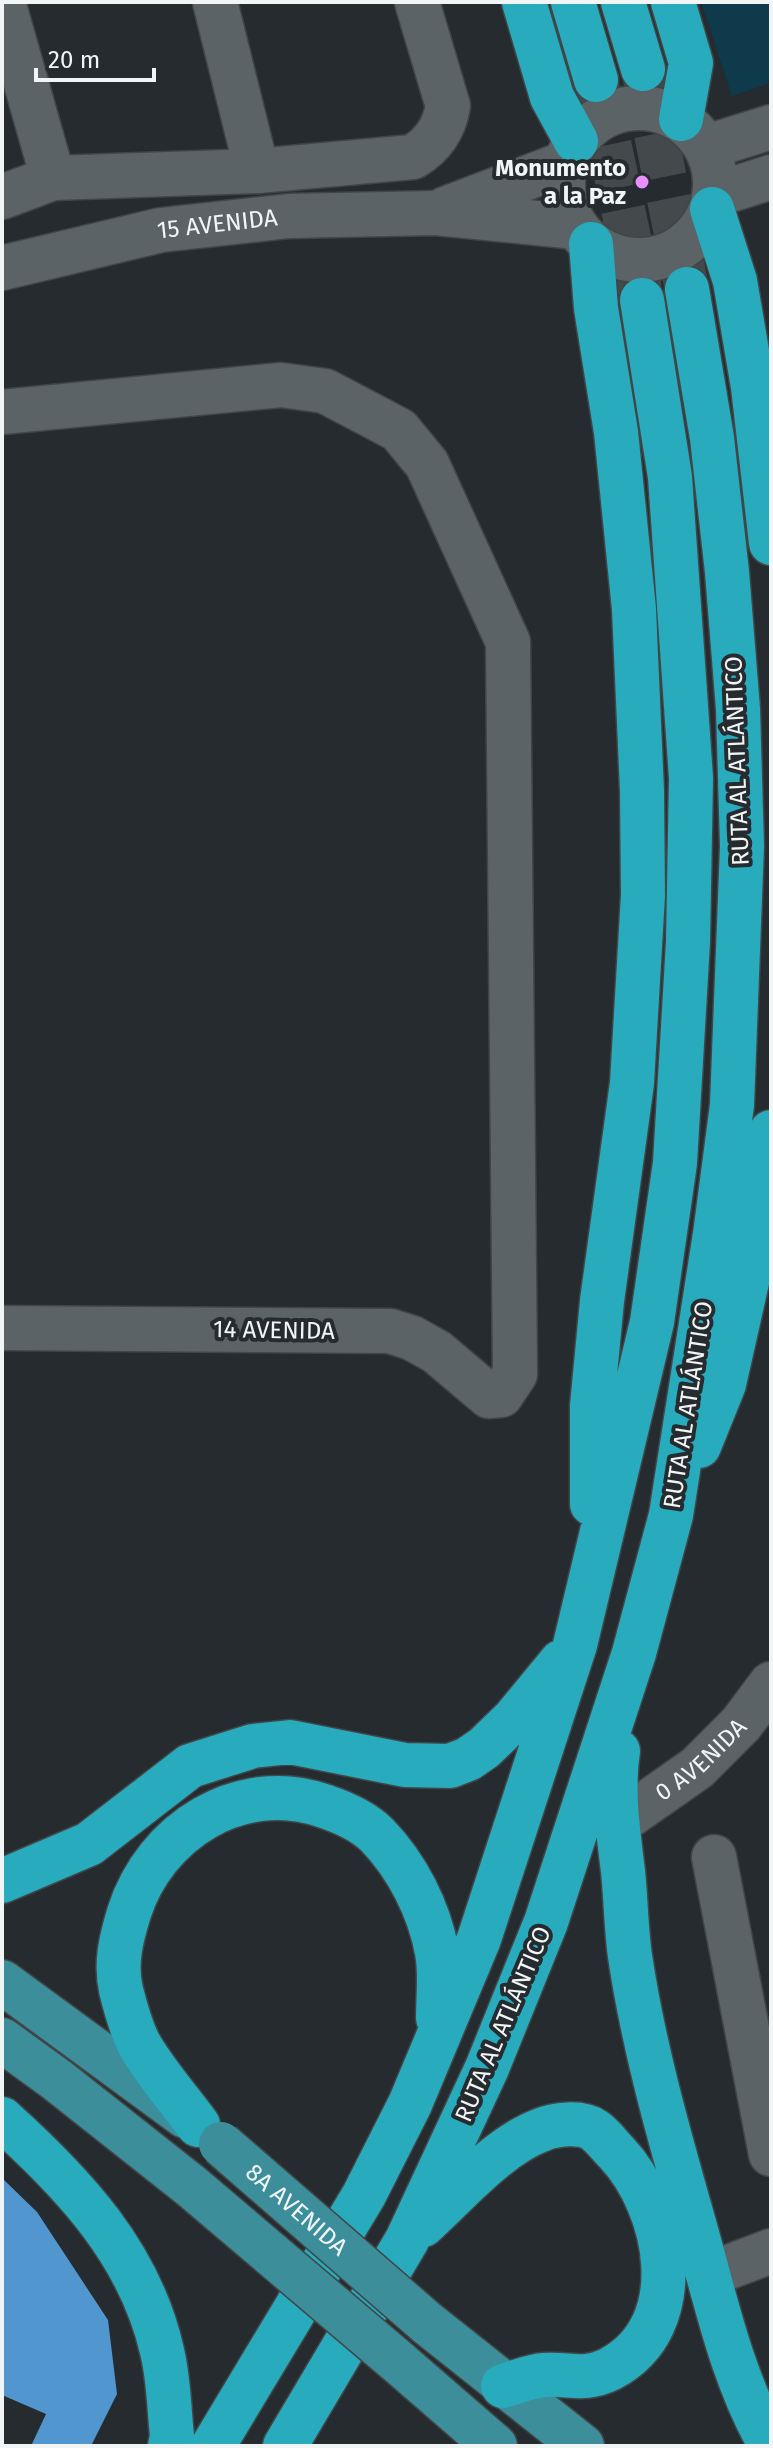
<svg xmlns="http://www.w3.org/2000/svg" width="773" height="2448" viewBox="0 0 773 2448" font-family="'Fira Sans',sans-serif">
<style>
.green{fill:#0e3a4b}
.building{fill:#5296d0}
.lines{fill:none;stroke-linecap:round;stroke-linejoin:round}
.highway-tunnel{stroke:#44494c;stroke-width:44;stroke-dasharray:44 22;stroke-linecap:butt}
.minor-casing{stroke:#404647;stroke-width:47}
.major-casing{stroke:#404647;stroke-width:47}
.highway-casing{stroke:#404647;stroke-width:47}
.minor{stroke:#5c6366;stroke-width:44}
.major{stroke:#3c8e9a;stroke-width:44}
.highway{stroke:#27abbd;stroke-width:44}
.major-bridge-casing{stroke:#404647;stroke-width:47;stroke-linecap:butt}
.major-bridge{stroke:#3c8e9a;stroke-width:44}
.poi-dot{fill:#ea8dfd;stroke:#252b2e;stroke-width:3}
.labels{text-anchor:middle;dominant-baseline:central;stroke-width:8;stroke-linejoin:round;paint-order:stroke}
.poi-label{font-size:24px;font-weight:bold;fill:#f1f5f6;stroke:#252b2e;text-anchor:end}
.street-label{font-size:24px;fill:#f1f5f6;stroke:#252b2e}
</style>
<rect width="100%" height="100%" fill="#252b2e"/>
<path class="green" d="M701 2H771V83L732 96Z"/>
<path class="building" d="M2 2178 37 2212 108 2320 117 2394 91 2446H31L46 2414 2 2395Z"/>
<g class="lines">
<path class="highway-tunnel" d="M643 69 687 289
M596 80 642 300"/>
<defs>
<g id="minor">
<path d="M3 2 53 178"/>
<path d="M215 2 257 171"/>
<circle cx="639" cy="184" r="76"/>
<path d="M707 147 771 127"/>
<path d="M715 195 771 177"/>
<path d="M2 197 53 178 257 171 413 157C433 145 444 129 448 106L417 2"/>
<path d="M445 209 566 163"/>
<path id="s1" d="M2 268 161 230 289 216 436 213 576 227"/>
<path d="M2 412 281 385 325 391 399 430 427 464 508 642 515 1374 501 1395 489 1396 437 1352 412 1338 390 1331 2 1328"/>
<path id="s2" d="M617 1824 697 1768 741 1724 771 1684"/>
<path d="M714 1857 771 2154"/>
<path d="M708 2275 771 2251"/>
</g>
<path id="major" d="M2 1982 185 2116
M2 2040 57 2080 191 2186
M427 2323 582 2446
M397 2361 495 2446"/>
<path id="highway" d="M524 2 552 97 576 141
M573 2 596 80
M623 2 643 69
M673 2 691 63 681 119
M712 209 735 281 753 387 771 543
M591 244 596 308 616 432 634 609 642 791 643 895 632 1083 602 1301 592 1406V1504
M699 1446 724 1384 751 1264 771 1132
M618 1751C612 1791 618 1831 623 1871 626 1900 626 1928 630 1956 644 2050 671 2142 697 2234 717 2306 733 2380 771 2446
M2 1881 89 1844 190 1766 253 1746 290 1742 405 1765 450 1766 468 1759 484 1748 514 1719 561 1662
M2 2119C74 2184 140 2254 162 2351 169 2379 169 2409 172 2436L170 2446
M198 2125C179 2099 153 2070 138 2042 131 2027 125 2006 121 1990 115 1963 121 1939 129 1913 155 1831 240 1777 324 1806 342 1812 363 1821 377 1835 407 1866 429 1909 437 1952 441 1973 438 1997 438 2018
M423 2225C457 2194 498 2146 541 2130 555 2124 581 2121 594 2130 602 2135 609 2145 616 2152 668 2207 692 2326 610 2369 583 2382 570 2373 544 2375 531 2376 516 2382 503 2386
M213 2446 364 2195 410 2104 479 1939 575 1645 652 1322 675 1163 688 942 691 778 670 477 642 300
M285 2446 407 2240 487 2068 546 1922 634 1653 671 1515 715 1234 732 1105 742 846 738 709 727 572 712 438 687 289"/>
</defs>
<use href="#minor" class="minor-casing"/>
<use href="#major" class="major-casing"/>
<use href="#highway" class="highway-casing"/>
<use href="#minor" class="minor"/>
<use href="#major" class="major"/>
<use href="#highway" class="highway"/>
<defs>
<g id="major-bridge">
<path id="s3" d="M221 2144 427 2323"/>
<path d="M191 2186 397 2361"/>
</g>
</defs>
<use href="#major-bridge" class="major-bridge-casing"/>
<use href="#major-bridge" class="major-bridge"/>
</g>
<circle class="poi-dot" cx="642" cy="182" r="8"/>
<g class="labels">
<g class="poi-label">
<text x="626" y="168">Monumento<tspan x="626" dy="28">a la Paz</tspan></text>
</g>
<g class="street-label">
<text stroke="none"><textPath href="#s1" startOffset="220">15 AVENIDA</textPath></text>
<text transform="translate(737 761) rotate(-92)">RUTA AL ATLÁNTICO</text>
<text transform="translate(274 1330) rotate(1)">14 AVENIDA</text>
<text transform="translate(688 1405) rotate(-81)">RUTA AL ATLÁNTICO</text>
<text stroke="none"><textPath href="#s2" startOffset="106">0 AVENIDA</textPath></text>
<text transform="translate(503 2024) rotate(-67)">RUTA AL ATLÁNTICO</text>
<text stroke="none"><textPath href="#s3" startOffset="100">8A AVENIDA</textPath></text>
</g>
</g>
<rect width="773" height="2448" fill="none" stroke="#f1f5f6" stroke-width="8"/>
<path d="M36 68v12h118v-12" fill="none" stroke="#f1f5f6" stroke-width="4"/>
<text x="48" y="68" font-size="24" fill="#f1f5f6" stroke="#252b2e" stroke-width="6" paint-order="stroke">20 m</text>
</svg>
